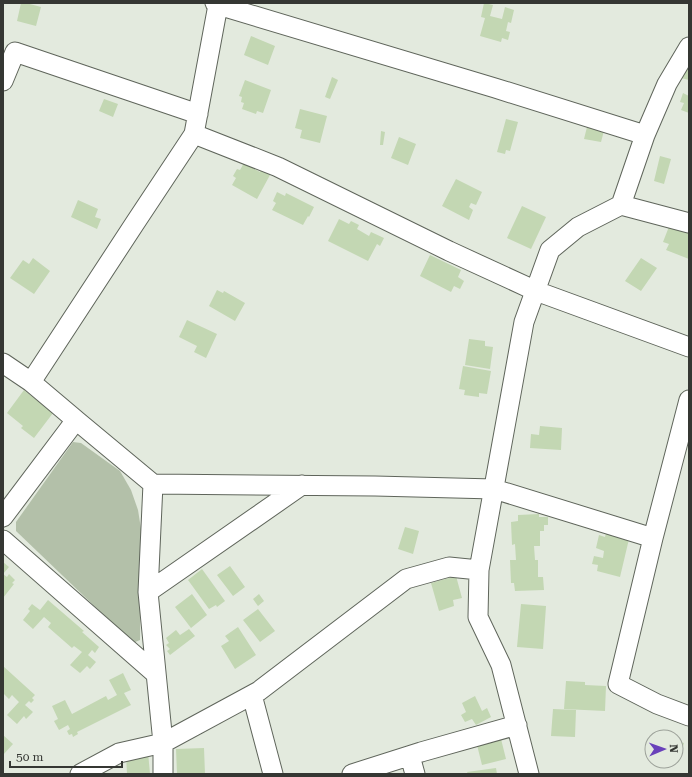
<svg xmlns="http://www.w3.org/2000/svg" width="692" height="777" viewBox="0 0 692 777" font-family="'Roboto Serif',serif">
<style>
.green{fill:#b3c0a9}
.building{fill:#c3d7b3}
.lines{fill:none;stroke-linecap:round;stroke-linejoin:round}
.minor-casing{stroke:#5f655b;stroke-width:21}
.minor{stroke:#fff;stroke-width:19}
</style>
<rect width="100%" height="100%" fill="#e3eade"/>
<path class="green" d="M73 442 81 443 120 471 131 490 138 510 141 529 140 640 133 643 16 531V522Z"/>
<path class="building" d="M21 3H26L41 7 36 26 17 21Z
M484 3 493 5 490 16 502 19 505 7 514 10 511 23 508 22 506 31 510 32 508 40 502 38 501 42 480 36 485 18 481 17Z
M251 36 275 46 268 65 244 55Z
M689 62V80L681 78Z
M332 77 338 80 330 99 325 97Z
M245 80 271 90 263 113 257 111 256 114 242 109 244 103 241 102 242 97 239 96Z
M683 93 689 96V113L681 110 684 103 680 102Z
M104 99 118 104 113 117 99 111Z
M300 109 327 116 320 143 300 138 302 130 295 128Z
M506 119 518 122 510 151 506 150 505 154 497 152Z
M588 123 605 127 601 142 584 139Z
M381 131 385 132 383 145H380Z
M399 137 416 144 408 165 391 158Z
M660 156 671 159 664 184 654 181Z
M244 163 260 172 261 170 270 175 257 199 232 185 236 178 233 176 237 169 240 170Z
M456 179 482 192 476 205 471 203 469 207 473 210 469 220 442 206Z
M277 192 285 196 286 193 314 207 309 217 308 216 303 225 272 210 276 203 273 201Z
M78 200 98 209 95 217 101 219 97 229 71 217Z
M522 206 546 217 531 249 507 238Z
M339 219 349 224 351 221 359 225 357 229 369 236 371 232 384 238 380 246 377 244 368 261 328 241Z
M670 224 689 231V259L666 250 669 244 663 242Z
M430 255 461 270 458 277 464 281 460 289 454 286 451 292 420 276Z
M33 258 50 271 34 294 10 278 23 260 29 264Z
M641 258 657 268 641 291 625 281Z
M217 290 223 293 224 291 245 303 235 321 209 306Z
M187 320 217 334 206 358 194 352 197 346 179 337Z
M469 339 485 341V346L493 347 490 369 465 365Z
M463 366 491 371 487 394 479 393V397L464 395 465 390 459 389Z
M24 390 53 413 34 438 21 428 23 426 7 413Z
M540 426 562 428 561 450 530 448 531 434 539 435Z
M539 514V517H548V525H544V531H540V546H534L535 560H538V577H543L544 590 515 591 514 583H511L510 560H516L515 544 512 545 511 522 518 521V515Z
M405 527 419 531 413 554 398 549Z
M606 533 629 539 620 577 597 571 598 565 592 564 594 556 603 558 604 551 596 548 599 535 605 537Z
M3 562 9 567 3 574 7 577 9 574 15 580 12 583 14 584 3 598Z
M230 566 245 587 233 596 217 575Z
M202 569 225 601 217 607 216 605 209 609 188 580Z
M456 576 462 598 453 600 454 606 439 611 431 583Z
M192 594 207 615 191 628 175 607Z
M259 594 264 601 258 606 253 599Z
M48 600 84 631 82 632 99 647 95 653 92 650 88 655 96 662 90 669 87 666 80 673 70 665 82 652 74 646 72 648 48 627 51 623 44 617 33 629 23 620 30 611 28 609 32 604 40 610Z
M521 604 546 606 543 649 517 647Z
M258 609 275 631 260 642 243 620Z
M238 627 256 655 235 669 221 646 229 641 225 636Z
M189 629 195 636 170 655 167 651 170 649 166 645 169 643 166 638 176 630 180 635Z
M3 666 35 695 32 698 34 700 31 703 29 701 25 705 33 712 26 719 24 716 17 724 7 715 19 702 12 695 9 699 3 693Z
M123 673 131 690 124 693 131 705 77 732 78 734 73 737 72 734 69 735 67 731 70 729 68 725 59 730 54 721 58 719 52 706 65 700 72 714 106 696 108 700 117 695 109 680Z
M566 681 585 682V685L606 686 605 711 564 709Z
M475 696 482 711 487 708 491 717 476 725 472 719 465 722 461 715 466 712 462 703Z
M553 709 576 710 575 737 551 736Z
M3 735 13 744 3 755Z
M500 735 506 759 482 765 476 741Z
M676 741 684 743 679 762 676 761Z
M204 748 205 774H177L176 749Z
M148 752 150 774H127L126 754Z
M496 768 497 774H468L467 772Z"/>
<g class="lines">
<defs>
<path id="minor" d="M215 3 218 5 194 134 278 167 449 251 536 291 689 347
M218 5 495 88 645 135
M3 81 15 52 198 114
M621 205 689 223
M3 363 31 382 135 223 194 134
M76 420 153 484 375 486 494 489 653 538 689 400
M302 485 148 592 163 743 259 691 406 579 449 567 479 570
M3 517 76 420 31 382
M653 538 618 684 657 704 689 716
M3 540 156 674
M148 592 153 484
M252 695 273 774
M410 756 415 774
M80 774 119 753 163 743V774
M352 774 421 752 517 725
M529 774 501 665 478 617 479 570 524 322 550 250 578 227 621 205 645 135 667 84 689 47"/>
</defs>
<use href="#minor" class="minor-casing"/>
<use href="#minor" class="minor"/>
</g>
<rect width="692" height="777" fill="none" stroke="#353733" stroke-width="8"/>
<g transform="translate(664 749) rotate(88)"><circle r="19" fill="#e3eade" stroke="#9da29a"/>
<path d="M0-3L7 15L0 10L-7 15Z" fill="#6941ba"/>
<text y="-6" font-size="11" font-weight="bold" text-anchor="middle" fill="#353733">N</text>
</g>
<path d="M10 761v6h112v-6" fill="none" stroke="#353733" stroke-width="2"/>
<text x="16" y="761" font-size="12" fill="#353733" stroke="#e3eade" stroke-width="3" paint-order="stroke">50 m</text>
</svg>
